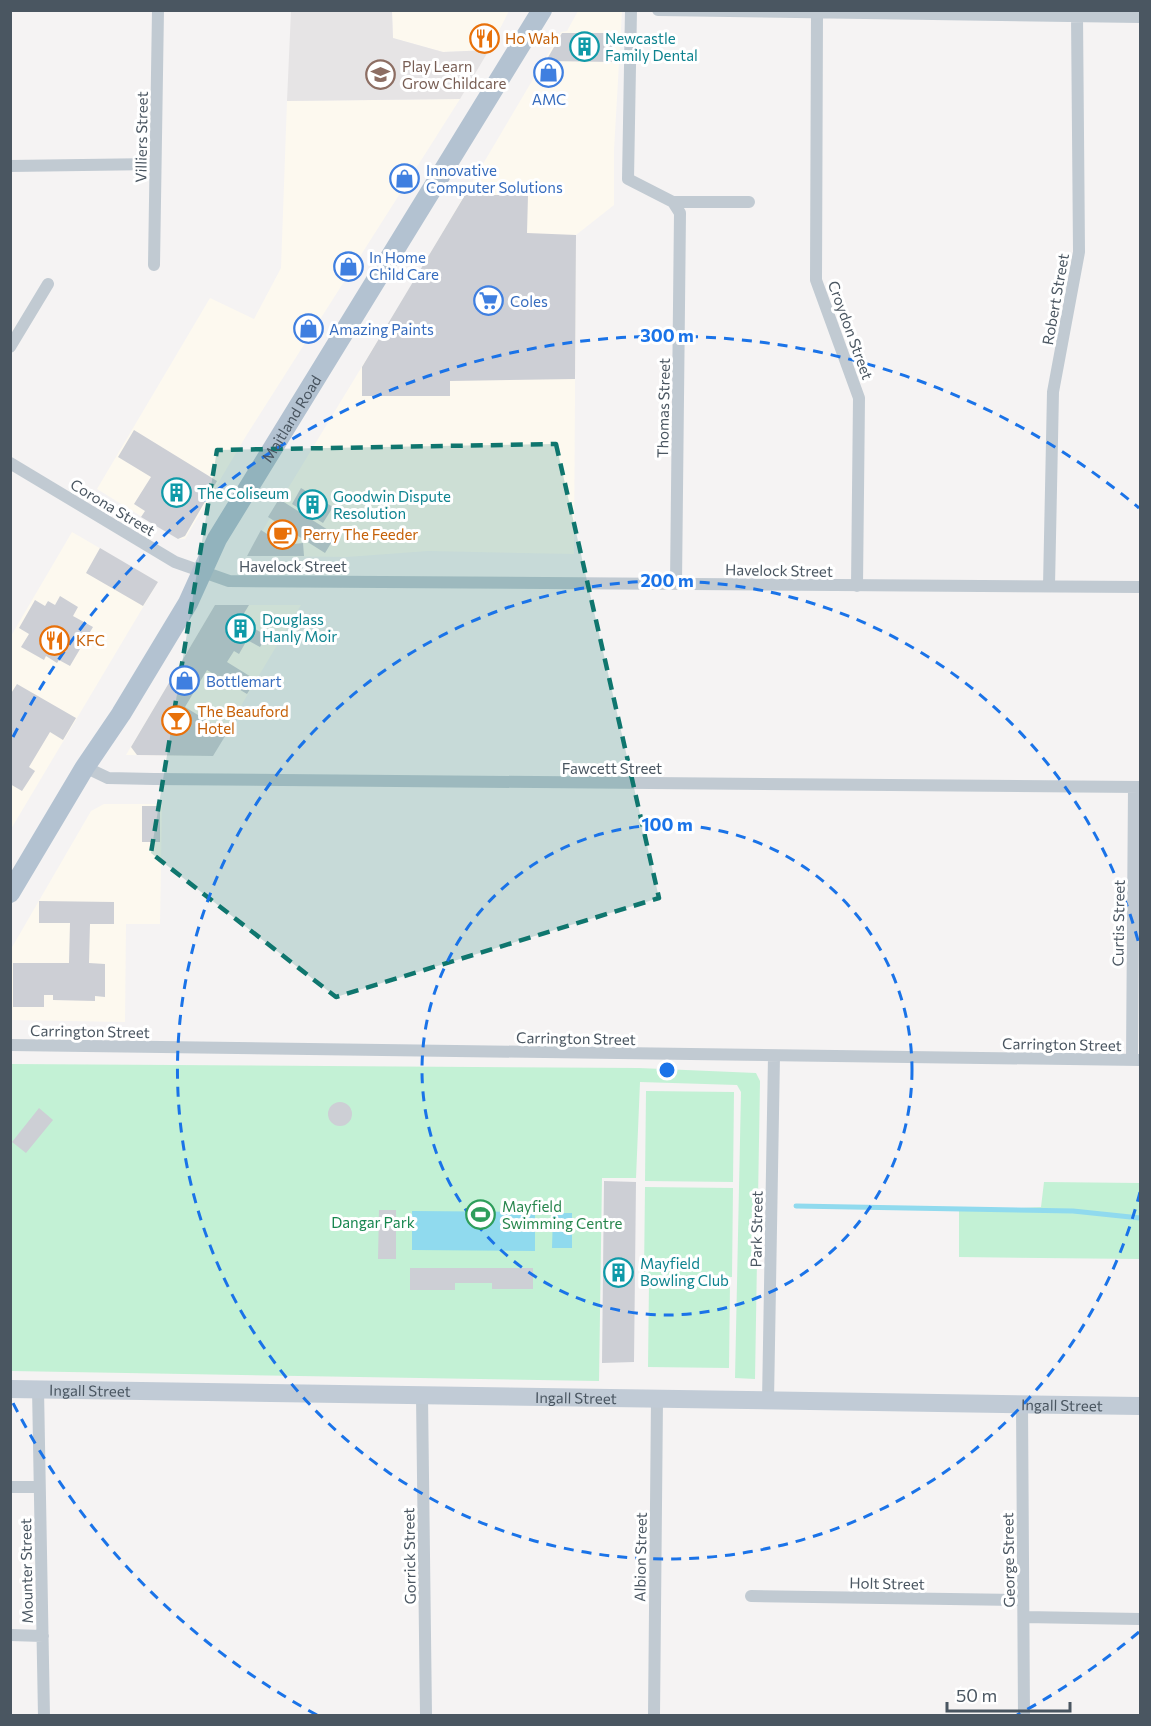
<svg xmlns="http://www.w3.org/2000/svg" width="1151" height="1726" viewBox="0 0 1151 1726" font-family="Commissioner,sans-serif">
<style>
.commercial{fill:#fdf9ef}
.education{fill:#e6e4e5}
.green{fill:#c3f1d5}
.water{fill:#90daee}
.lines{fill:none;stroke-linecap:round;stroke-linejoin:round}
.stream{stroke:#90daee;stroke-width:5}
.building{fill:#cdcfd5}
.minor{stroke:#c1cad2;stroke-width:12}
.secondary{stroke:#c1cbd6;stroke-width:18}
.primary{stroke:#b3c2d1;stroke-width:20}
.marked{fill:#0f766e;fill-opacity:0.2;stroke:#0f766e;stroke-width:4.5;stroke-dasharray:12 8;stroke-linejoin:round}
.ring{fill:none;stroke:#1a73e8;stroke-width:3;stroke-dasharray:10 8}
.labels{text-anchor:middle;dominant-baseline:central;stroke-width:6;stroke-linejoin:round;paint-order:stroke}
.food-label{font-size:15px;fill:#c56008;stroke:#fff;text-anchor:start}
.culture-label{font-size:15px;fill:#0d838f;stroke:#fff;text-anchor:start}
.education-label{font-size:15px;fill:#785e54;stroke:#fff;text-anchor:start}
.shop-label{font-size:15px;fill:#366cbe;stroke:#fff;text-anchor:start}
.street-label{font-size:15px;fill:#4a5661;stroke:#fff}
.leisure-label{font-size:15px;fill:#27864d;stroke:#fff;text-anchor:start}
.park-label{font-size:15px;fill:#17864f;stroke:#fff}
.centre{fill:#1a73e8;stroke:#fff;stroke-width:3}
.ring-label{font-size:18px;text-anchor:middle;font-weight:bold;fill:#1a73e8;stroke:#fff;stroke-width:6;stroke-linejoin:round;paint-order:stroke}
</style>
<rect width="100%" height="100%" fill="#f5f3f3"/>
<path class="commercial" d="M392 11H509L489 50 443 52 393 38Z
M578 11H622L614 150V205L576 235 574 554 428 551 347 557 247 556 409 289 561 32 567 31Z
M460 99 246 436 185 539H178L97 489 210 298 254 319 281 268 287 101Z
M72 532 158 582 11 829V636Z
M215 605H301L211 756 126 755Z
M104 804H162L160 924H126L125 1022 11 1020V949L91 811Z"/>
<path class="education" d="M291 11H392L393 38 443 52 489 50 460 99 287 101Z"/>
<path class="green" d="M11 1064 639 1068 756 1073 760 1081 755 1379 735 1378 741 1092 737 1085 640 1082 636 1178H602L599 1381 11 1371Z
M646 1091 734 1092 733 1182 645 1181Z
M1044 1182 1140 1183V1259L959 1257V1211L1041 1207Z
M645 1187 733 1188 732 1277 644 1276Z
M649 1282 730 1283 729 1368 648 1367Z"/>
<path class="water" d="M412 1211 535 1212V1251L412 1250Z
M553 1213H572V1248H552Z"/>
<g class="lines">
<path class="stream" d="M796 1206 1073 1211 1140 1218"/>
</g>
<path class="building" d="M562 33H613V62L546 61Z
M465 195H528L527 233 576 235 575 379 450 381V396H362V367Z
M134 430 217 481 185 536 178 539 141 517 145 511 134 504 151 477 118 457Z
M301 488 333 507 323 523 292 504Z
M279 499 336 535 325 553 268 517Z
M261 530 284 545 303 543 304 556H247Z
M100 548 158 582 143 606 86 573Z
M60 596 78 607 73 616 93 627 70 666 59 660 57 663 46 656 44 660 21 647 29 634 19 628 35 600 45 606 48 601 55 605Z
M215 605H249L240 620 267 636 260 647 247 640 239 654 234 651 227 662 256 680 247 694 207 670 185 707 227 733 213 756 137 755 131 747Z
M17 684 76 718 63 740 50 732 29 767 35 771 22 791 10 784V695Z
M142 806H160V842H142Z
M39 901 114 902V924H90L89 963 105 964V997L95 996V1001L53 1000V995H44V1007H13V963H69L70 923H39Z
M328 1114a12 12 0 1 1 24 0a12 12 0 1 1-24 0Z
M39 1108 53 1120 26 1153 12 1142Z
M604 1181 636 1182 634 1362 602 1363Z
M379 1210H396V1259H378Z
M410 1268H533V1289H492V1283H455V1290H410Z"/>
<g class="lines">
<path class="minor" d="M631 10 628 179 673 202 680 213 676 584
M658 10 1140 17
M817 13 816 280 859 398 857 586
M10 166 155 164
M673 202H749
M154 265 158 10
M10 347 48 284
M10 463 175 562 229 581 1140 587
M1049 586 1053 392 1079 252 1077 15
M85 767 108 778 154 779 1140 787
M10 1045 1140 1060
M1132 1060 1134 787
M38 1389 44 1716
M422 1396 426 1715
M768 1401 774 1056
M1022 1405 1024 1716
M10 1487H39
M751 1596 1023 1600
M1024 1617 1140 1619
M10 1635 43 1636
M654 1716 657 1399"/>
<path class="secondary" id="s1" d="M10 1389 1140 1406"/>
<path class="primary" id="s2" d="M10 893 85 767 121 714 188 603 217 539 542 10"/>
</g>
<path class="marked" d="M556 444 659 898 336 997 151 853 217 450Z"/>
<g class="ring">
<circle cx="667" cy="1070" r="245"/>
<path d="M1140 1192A489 489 0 1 1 1140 948"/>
<path d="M1139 1632A734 734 0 0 1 1017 1715M317 1715A734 734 0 0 1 13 1403M13 737A734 734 0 0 1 1139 508"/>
</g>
<defs>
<symbol id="restaurant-ring" viewBox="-11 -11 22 22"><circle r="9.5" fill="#fff" stroke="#e8710a" stroke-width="1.5"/><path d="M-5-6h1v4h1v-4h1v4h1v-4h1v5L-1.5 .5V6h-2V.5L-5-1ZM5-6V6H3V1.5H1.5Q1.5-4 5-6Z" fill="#e8710a"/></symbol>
<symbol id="building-ring" viewBox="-11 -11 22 22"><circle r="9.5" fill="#fff" stroke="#0f9aa8" stroke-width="1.5"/><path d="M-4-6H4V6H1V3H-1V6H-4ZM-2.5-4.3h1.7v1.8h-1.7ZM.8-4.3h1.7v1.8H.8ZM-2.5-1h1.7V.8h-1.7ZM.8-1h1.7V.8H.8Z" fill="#0f9aa8"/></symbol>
<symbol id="shop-ring" viewBox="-11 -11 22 22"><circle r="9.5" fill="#fff" stroke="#3f7fe0" stroke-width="1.5"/><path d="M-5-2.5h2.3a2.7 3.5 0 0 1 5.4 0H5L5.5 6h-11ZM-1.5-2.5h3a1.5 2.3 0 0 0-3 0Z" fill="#3f7fe0"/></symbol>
<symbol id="school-ring" viewBox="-11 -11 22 22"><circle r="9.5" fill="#fff" stroke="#8d6e63" stroke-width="1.5"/><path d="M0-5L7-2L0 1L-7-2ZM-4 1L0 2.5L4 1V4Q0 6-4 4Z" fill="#8d6e63"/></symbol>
<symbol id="supermarket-ring" viewBox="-11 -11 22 22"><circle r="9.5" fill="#fff" stroke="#3f7fe0" stroke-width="1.5"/><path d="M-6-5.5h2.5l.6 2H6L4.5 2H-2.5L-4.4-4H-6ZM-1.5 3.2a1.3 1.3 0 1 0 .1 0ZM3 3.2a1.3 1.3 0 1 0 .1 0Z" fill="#3f7fe0"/></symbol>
<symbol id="cafe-ring" viewBox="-11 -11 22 22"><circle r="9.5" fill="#fff" stroke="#e8710a" stroke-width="1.5"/><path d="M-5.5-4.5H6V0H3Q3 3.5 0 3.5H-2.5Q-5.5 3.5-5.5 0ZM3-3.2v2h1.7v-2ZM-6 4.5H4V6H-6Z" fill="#e8710a"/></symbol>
<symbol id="bar-ring" viewBox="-11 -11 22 22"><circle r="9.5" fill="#fff" stroke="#e8710a" stroke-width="1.5"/><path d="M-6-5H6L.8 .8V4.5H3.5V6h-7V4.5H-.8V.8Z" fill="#e8710a"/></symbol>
<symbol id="stadium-ring" viewBox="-11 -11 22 22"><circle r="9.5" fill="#fff" stroke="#2e9e5b" stroke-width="1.5"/><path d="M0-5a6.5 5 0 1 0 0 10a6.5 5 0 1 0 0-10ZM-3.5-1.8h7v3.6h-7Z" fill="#2e9e5b"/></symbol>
</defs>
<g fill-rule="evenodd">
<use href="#restaurant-ring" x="468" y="22" width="33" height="33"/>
<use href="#building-ring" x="568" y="30" width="33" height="33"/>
<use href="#shop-ring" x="532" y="56" width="33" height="33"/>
<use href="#school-ring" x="364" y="58" width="33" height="33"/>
<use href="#shop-ring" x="388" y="162" width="33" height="33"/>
<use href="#shop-ring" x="332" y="250" width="33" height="33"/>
<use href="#supermarket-ring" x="472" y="284" width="33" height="33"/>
<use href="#shop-ring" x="292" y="312" width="33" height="33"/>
<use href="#building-ring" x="160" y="476" width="33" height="33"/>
<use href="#building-ring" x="296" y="488" width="33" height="33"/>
<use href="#cafe-ring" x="266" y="518" width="33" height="33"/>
<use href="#building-ring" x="224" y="612" width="33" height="33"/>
<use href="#restaurant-ring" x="38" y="624" width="33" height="33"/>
<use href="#shop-ring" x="168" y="664" width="33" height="33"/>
<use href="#bar-ring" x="160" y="704" width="33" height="33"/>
<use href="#stadium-ring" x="464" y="1198" width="33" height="33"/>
<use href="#building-ring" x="602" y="1256" width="33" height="33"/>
</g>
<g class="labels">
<g class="food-label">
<text x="505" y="38">Ho Wah</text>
<text x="303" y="534">Perry The Feeder</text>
<text x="76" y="640">KFC</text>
<text x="197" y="711">The Beauford<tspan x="197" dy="17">Hotel</tspan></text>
</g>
<g class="culture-label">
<text x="605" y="38">Newcastle<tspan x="605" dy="17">Family Dental</tspan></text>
<text x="197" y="493">The Coliseum</text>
<text x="333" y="496">Goodwin Dispute<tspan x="333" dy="17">Resolution</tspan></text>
<text x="262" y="619">Douglass<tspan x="262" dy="17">Hanly Moir</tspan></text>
<text x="640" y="1263">Mayfield<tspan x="640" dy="17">Bowling Club</tspan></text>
</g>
<g class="education-label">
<text x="402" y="66">Play Learn<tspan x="402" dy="17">Grow Childcare</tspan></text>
</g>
<g class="shop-label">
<text x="549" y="99" text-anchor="middle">AMC</text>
<text x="426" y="170">Innovative<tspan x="426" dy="17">Computer Solutions</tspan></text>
<text x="369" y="257">In Home<tspan x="369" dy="17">Child Care</tspan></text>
<text x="510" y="301">Coles</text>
<text x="329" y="329">Amazing Paints</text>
<text x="206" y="681">Bottlemart</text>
</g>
<g class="street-label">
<text transform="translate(141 137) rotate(-89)">Villiers Street</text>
<text transform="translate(1055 299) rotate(-80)">Robert Street</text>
<text transform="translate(851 330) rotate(70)">Croydon Street</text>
<text transform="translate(663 408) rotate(-89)">Thomas Street</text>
<text stroke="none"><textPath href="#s2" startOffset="552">Maitland Road</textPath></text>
<text transform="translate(113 507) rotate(31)">Corona Street</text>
<text x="293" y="566">Havelock Street</text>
<text transform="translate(779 570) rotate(1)">Havelock Street</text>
<text x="612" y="768">Fawcett Street</text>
<text transform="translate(1118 923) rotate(-89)">Curtis Street</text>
<text transform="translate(90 1031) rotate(1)">Carrington Street</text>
<text transform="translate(576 1038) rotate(1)">Carrington Street</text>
<text transform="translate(1062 1044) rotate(1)">Carrington Street</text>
<text transform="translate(756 1229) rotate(-89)">Park Street</text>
<text stroke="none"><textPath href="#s1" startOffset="80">Ingall Street</textPath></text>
<text stroke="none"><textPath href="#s1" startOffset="566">Ingall Street</textPath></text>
<text stroke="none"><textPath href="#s1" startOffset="1052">Ingall Street</textPath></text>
<text transform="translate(409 1556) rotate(-91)">Gorrick Street</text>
<text transform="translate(640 1557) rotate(-89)">Albion Street</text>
<text transform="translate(1008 1560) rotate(-91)">George Street</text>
<text transform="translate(26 1571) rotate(-91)">Mounter Street</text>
<text transform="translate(887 1583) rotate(1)">Holt Street</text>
</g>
<g class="leisure-label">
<text x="502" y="1206">Mayfield<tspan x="502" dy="17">Swimming Centre</tspan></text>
</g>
<g class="park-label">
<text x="373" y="1222">Dangar Park</text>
</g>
</g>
<circle cx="667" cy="1070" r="9" class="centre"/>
<g class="ring-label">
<text x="667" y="342">300 m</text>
<text x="667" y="587">200 m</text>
<text x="667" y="831">100 m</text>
</g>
<rect width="1151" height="1726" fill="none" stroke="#4a5661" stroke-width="24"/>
<path d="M947 1702v9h123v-9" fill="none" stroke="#4a5661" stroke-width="3"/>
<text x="956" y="1702" font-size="18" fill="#4a5661" stroke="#ffffff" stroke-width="4.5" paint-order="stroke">50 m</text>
</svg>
